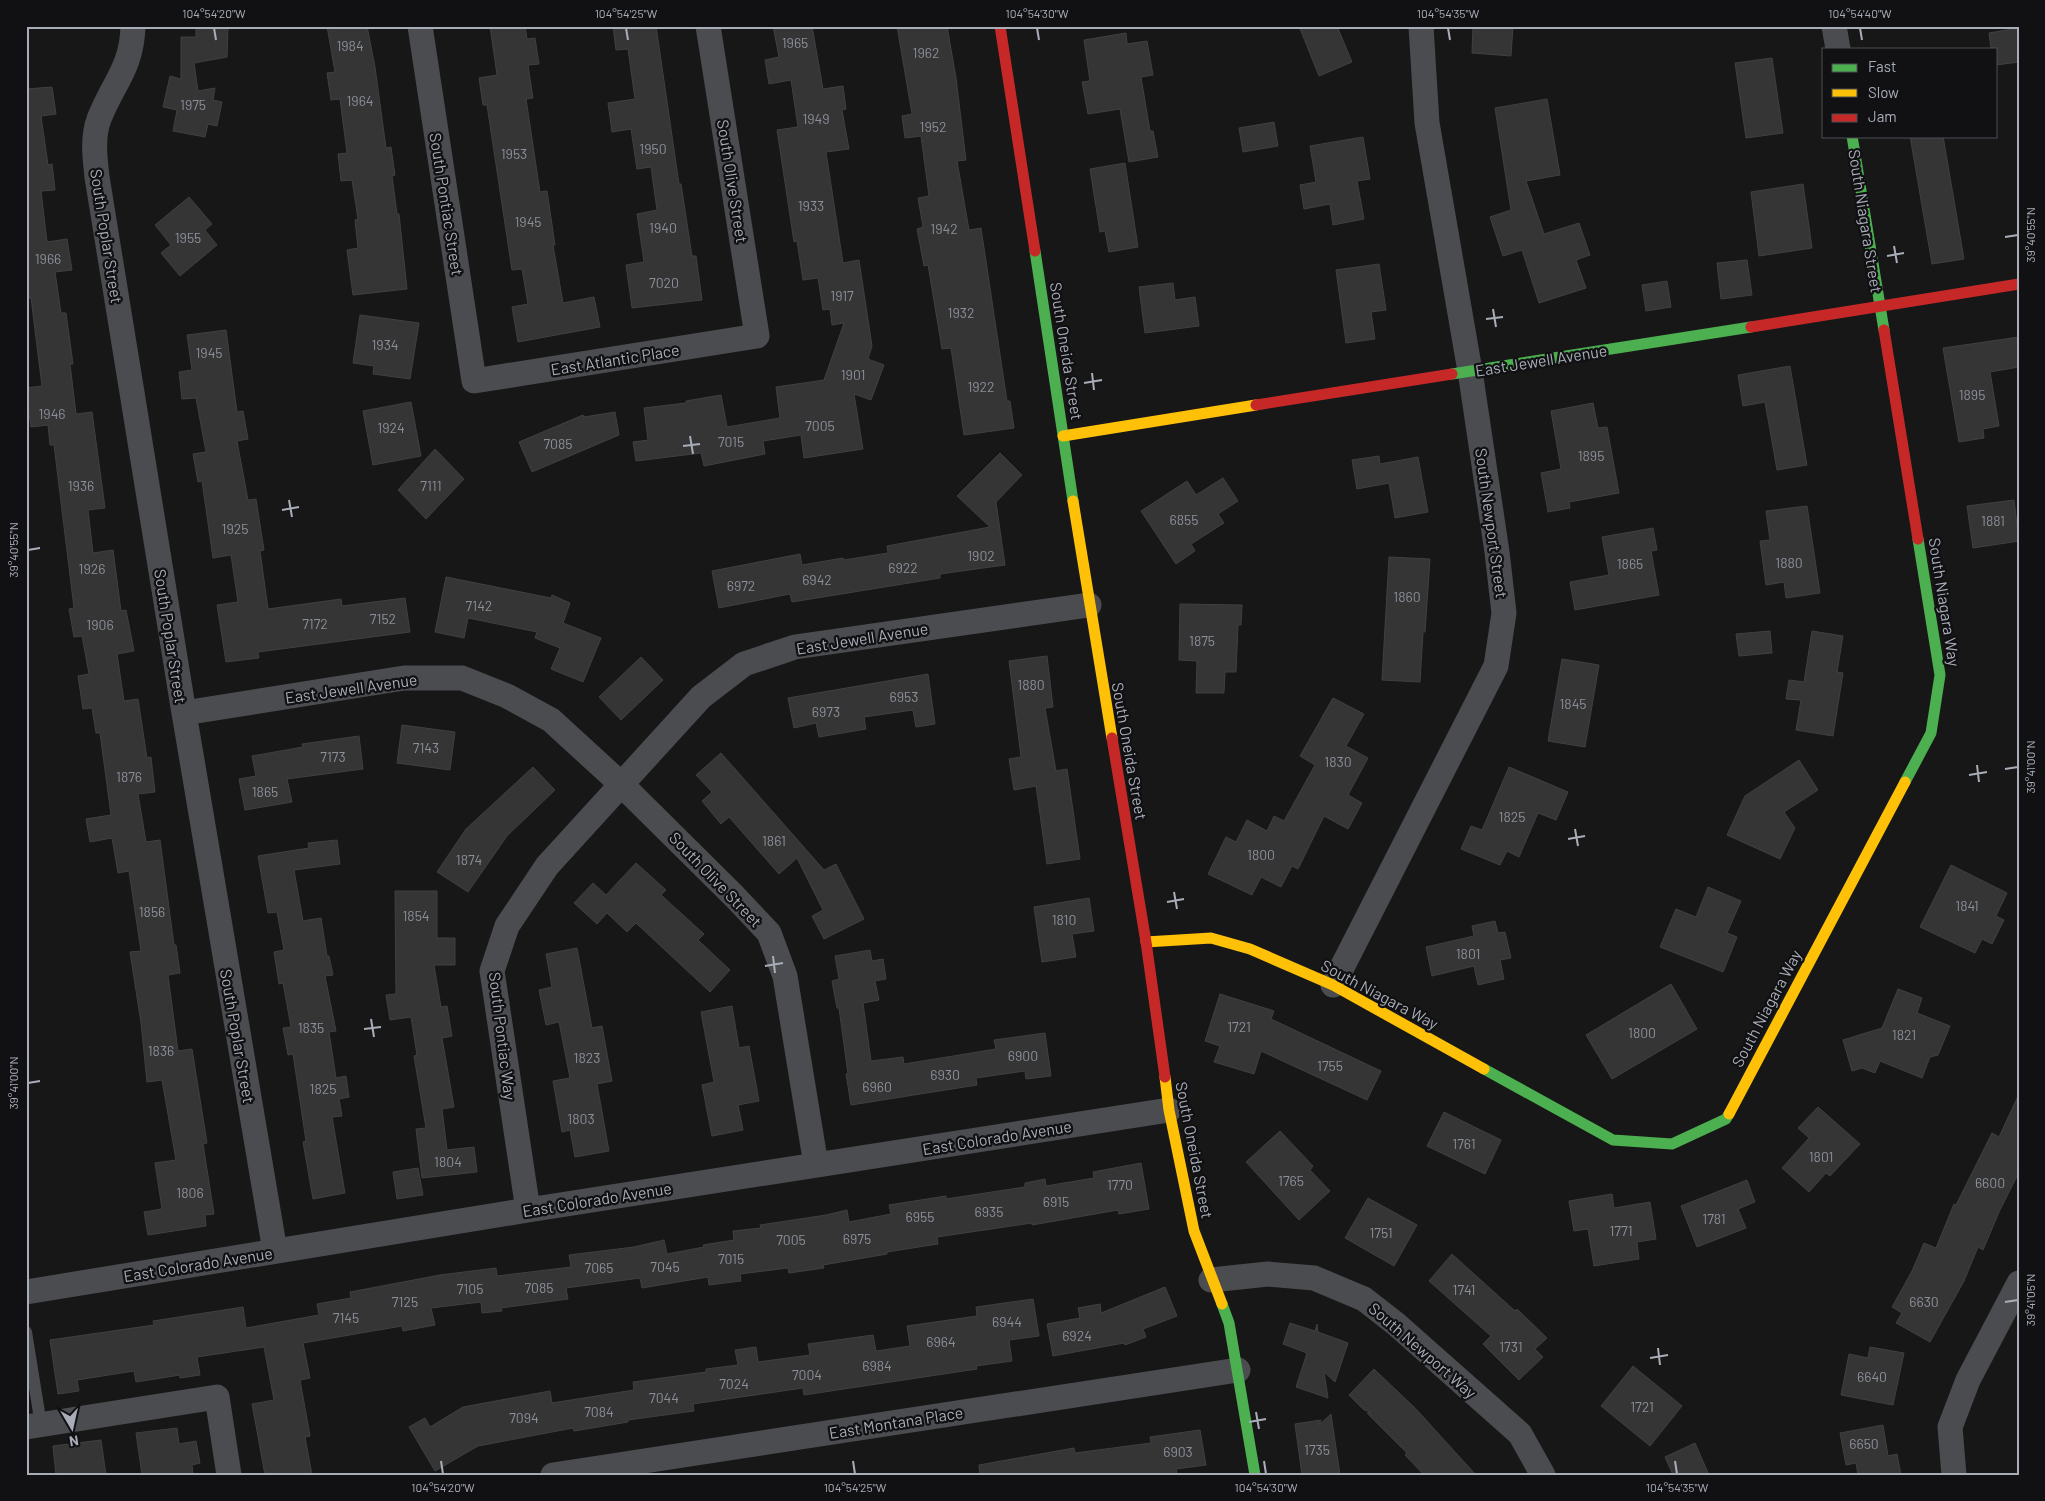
<svg xmlns="http://www.w3.org/2000/svg" width="2045" height="1501" viewBox="0 0 2045 1501" font-family="Barlow,sans-serif">
<style>
.building{fill:#353536;stroke:#3f4043}
.lines{fill:none;stroke-linecap:round;stroke-linejoin:round}
.lane{stroke:#4b4c50;stroke-width:12}
.street{stroke:#4b4c50;stroke-width:25}
.fast{stroke:#4caf50;stroke-width:11}
.slow{stroke:#ffc107;stroke-width:11}
.jam{stroke:#c62828;stroke-width:11}
.ticks{fill:none;stroke:#a8adb8;stroke-width:2}
.labels{text-anchor:middle;dominant-baseline:central;stroke-width:4.5;stroke-linejoin:round;paint-order:stroke}
.number-label{font-size:14px;fill:#8b8f98}
.street-label{font-size:16px;fill:#a8adb8;stroke:#111113}
.neatline{fill:none;stroke:#a8adb8;stroke-width:2}
.ticks-label{font-size:12px;text-anchor:middle;fill:#a8adb8}
</style>
<rect width="100%" height="100%" fill="#171717"/>
<path class="building" d="M196 26H228L227 57 194 63 198 91 215 88 213 100 222 102 217 126 208 124 205 137 173 131 177 110 163 107 170 76 181 79V37H196Z
M327 26H367L375 67 386 148 391 147 395 175 392 176 397 214H399L407 289 353 295 347 250 358 248 355 220 358 219 352 180 341 181 338 154 347 153 340 99 331 100 327 73 335 72Z
M490 26H525L527 39 535 38 539 64 528 65 533 98 526 99 540 192 547 191 555 245H553L563 303 594 297 600 327 518 342 512 307 528 304 522 269 512 270 487 105H483L479 78 497 75Z
M613 26H656L679 184H681L692 256H696L702 300 632 308 626 265 644 262 637 214 657 210 651 167 637 169 631 129 612 132 608 103 635 99 628 49 616 50Z
M773 26H812L823 89 843 86 846 109 842 110 849 149 826 152 843 263 859 260 872 346 868 359 884 365 871 400 854 394 863 449 804 458 801 435 763 441 765 454 704 466 701 453 636 461 633 442 648 440 644 408 686 403V401L721 395 727 427 780 418 776 387 824 380 844 323 832 325 830 309 823 310 818 278 803 280 797 241 794 242 777 130 798 127 791 80 769 84 765 60 779 57Z
M897 26H947L956 78 966 160 957 161 969 230 981 228 1007 401H1010L1014 428 964 435 951 348 942 349 928 265 924 266 917 229 923 227 918 198 929 196 921 136 905 138 902 116 912 114Z
M1299 26H1337L1352 62 1319 76Z
M1473 26H1513L1511 56 1472 53Z
M2019 28V62L1996 65V49H1991L1989 33Z
M1126 33 1127 44 1147 41 1153 75 1141 77 1150 131H1153L1158 157 1129 162 1120 109 1088 114 1082 82 1090 81 1084 40Z
M1772 58 1783 133 1746 138 1735 63Z
M52 87 56 114 41 116 48 165 52 164 55 190 41 191 47 242 67 239 72 270 55 272 61 313H66L73 364H70L76 414 92 412 105 508 88 510 93 553 113 550 121 611 126 610 134 651 117 654 124 701 138 699 147 758 151 757 155 792 138 794 146 842 160 840 174 945H176L180 973 168 975 178 1051 192 1049 207 1143 203 1144 214 1214 205 1215 206 1226 148 1235 144 1212 162 1209 155 1163 176 1160 162 1080 147 1082 141 1023 130 952 141 951 129 871 118 873 112 838 90 842 86 819 111 815 100 733H96L92 708 83 709 78 676 89 674 82 636 74 637 69 609 74 608 54 445H50L48 425 31 427 26 394V388L42 386 31 298H28L26 283V89Z
M1547 99 1560 175 1526 181 1544 234 1579 223 1590 255 1576 260 1586 288 1539 303 1522 250 1503 256 1490 217 1511 210 1495 108Z
M1274 122 1278 146 1243 152 1239 128Z
M1910 136H1943L1964 259 1932 264Z
M1363 137 1370 179 1357 181 1364 219 1333 225 1330 204 1304 209 1300 185 1316 182 1310 146Z
M1125 163 1138 247 1109 252 1105 231 1100 232 1090 169Z
M1803 184 1812 248 1759 256 1751 192Z
M189 197 212 224 205 230 217 245 180 276 161 253 171 245 155 225Z
M1747 260 1752 295 1721 299 1717 263Z
M1379 264 1386 310 1371 312 1375 339 1346 343 1336 270Z
M1667 281 1671 307 1646 311 1642 285Z
M1173 283 1175 300 1195 297 1199 326 1145 333 1139 287Z
M360 315 419 323 410 379 373 374 374 366 353 363Z
M226 330 237 412 243 411 248 439 237 441 248 500 256 499 264 550 260 551 268 609 341 599 342 606 405 598 410 632 258 652 259 658 226 662 217 605 238 602 231 555 213 558 202 481 198 482 193 454 206 452 196 398 182 399 179 372 192 370 187 335Z
M2019 337V367L1990 372 1999 426 1983 429 1984 438 1959 442 1943 348Z
M1790 366 1807 465 1777 470 1765 402 1743 406 1738 375Z
M411 402 421 456 373 465 363 411Z
M1593 403 1598 428 1607 427 1619 493 1569 502 1570 508 1548 512 1541 473 1561 469 1551 411Z
M615 412 619 435 532 472 519 442 583 415 584 417Z
M435 449 464 479 426 519 398 490Z
M1000 453 1022 475 996 502 1005 565 940 574V578L792 602 790 594 719 608 712 571 800 554 802 565 843 558 844 560 888 553 887 546 990 527 957 496Z
M1379 456 1380 464 1418 457 1428 512 1395 518 1389 483 1357 489 1352 460Z
M1223 478 1238 501 1218 514 1224 523 1191 544 1195 551 1176 564 1141 511 1187 481 1196 495Z
M2014 500 2019 541 1973 548 1967 506Z
M1807 506 1820 593 1786 598 1784 582 1766 585 1760 541 1770 540 1766 511Z
M1653 528 1657 550 1651 551 1659 595 1575 610 1570 582 1609 575 1602 537Z
M1389 557 1430 559 1425 632H1423L1420 682 1382 680Z
M446 577 551 598 552 595 570 603 563 623 601 638 583 682 551 669 560 648 535 638 537 632 468 618 464 638 435 632Z
M1180 604 1242 605 1241 625H1238L1236 672H1225L1224 693H1196L1197 661 1179 660Z
M1770 631 1772 653 1739 656 1736 634Z
M1812 631 1843 636 1837 672 1843 673 1833 736 1796 730 1801 700 1786 699 1789 680 1804 682Z
M1047 656 1053 707 1045 708 1056 771 1067 769 1080 859 1047 864 1036 786 1014 790 1009 759 1021 757 1009 661Z
M641 657 663 680 621 720 599 697Z
M1562 659 1599 665 1585 747 1548 741Z
M928 674 935 724 916 727 913 710 864 717 866 729 819 737 816 723 794 728 788 698Z
M1333 698 1364 714 1346 746 1368 758 1348 795 1362 803 1348 829 1324 816 1298 869 1292 866 1281 887 1261 877 1252 895 1208 874 1226 837 1236 842 1247 820 1267 831 1274 816 1284 821 1315 765 1300 756Z
M402 725 455 732 450 770 397 763Z
M359 736 363 769 287 779 292 802 245 810 239 779 256 776 252 756 303 747 302 744Z
M721 753 824 870 836 864 864 919 824 939 812 916 823 910 797 858 779 874 729 817 721 824 702 801 712 792 696 775Z
M1799 760 1818 790 1784 812 1795 828 1780 859 1727 835 1745 796Z
M533 767 555 790 507 836 468 892 437 872 466 829Z
M1509 767 1568 792 1556 820 1538 813 1519 857 1507 851 1500 865 1461 849 1471 826 1482 830Z
M337 840 340 864 294 870 303 921 321 918 327 956H329L333 975 325 976 336 1031 329 1032 336 1078 346 1076 349 1097 339 1099 342 1116 332 1117 345 1193 313 1199 303 1142 306 1141 293 1054 288 1055 283 1028 291 1027 283 983 279 984 274 952 284 950 277 912 268 913 258 856 309 848 308 843Z
M636 863 666 890 661 895 704 934 698 940 730 970 710 992 636 923 627 932 607 913 597 924 574 903 593 883 606 895Z
M1951 865 2007 893 1996 916 2004 920 1992 944 1982 939 1975 953 1920 927Z
M1708 887 1741 901 1727 933 1737 937 1723 972 1660 947 1676 909 1696 917Z
M395 891H437V938H455V965H434L441 1007 447 1006 452 1036 442 1038 454 1107 442 1109 447 1150 474 1147 477 1172 422 1178 416 1129 426 1128 414 1056 417 1055 411 1017 390 1020 386 995 396 994Z
M1089 898 1094 931 1072 934 1076 957 1042 962 1034 907Z
M1495 921 1498 933 1505 932 1511 958 1500 960 1504 979 1478 985 1474 966 1432 976 1426 947 1474 936 1472 926Z
M577 948 592 1028 602 1026 612 1081 597 1084 609 1151 575 1157 570 1130 562 1132 553 1081 570 1078 559 1022 546 1025 539 990 552 987 546 954Z
M870 950 872 961 883 959 886 979 875 981 879 1000 863 1003 871 1061 903 1057 904 1064 996 1049 994 1040 1045 1033 1051 1076 1026 1079 1025 1071 976 1078 977 1085 851 1105 846 1074H848L839 1008H837L832 981 839 979 835 956Z
M1671 984 1697 1029 1612 1079 1586 1035Z
M1898 989 1922 998 1917 1013 1950 1026 1938 1055 1930 1057 1922 1078 1880 1061 1875 1073 1862 1068 1852 1071 1843 1040 1882 1028Z
M1220 994 1274 1011 1271 1019 1381 1071 1367 1100 1261 1051 1254 1074 1214 1062 1220 1046 1205 1041Z
M732 1006 739 1048 749 1046 759 1101 738 1105 743 1130 712 1136 702 1085 714 1082 701 1012Z
M2019 1094V1172L1999 1212 1983 1250 1978 1247 1964 1281 1930 1342 1896 1323 1902 1313 1892 1307 1912 1271 1924 1243 1936 1248 1954 1204 1956 1205 1992 1133 1999 1137Z
M1818 1107 1860 1144 1830 1176 1826 1173 1809 1192 1782 1168 1809 1138 1798 1128Z
M1444 1112 1501 1140 1485 1174 1427 1146Z
M1280 1131 1313 1166 1310 1170 1330 1191 1299 1220 1246 1162Z
M1141 1163 1149 1209 1119 1214 1118 1210 1032 1225V1223L937 1237 938 1244 887 1252V1254L823 1265 824 1268 789 1273 788 1268 740 1274 741 1281 709 1285 708 1277 642 1288 640 1278 566 1288 568 1299 501 1308 502 1311 482 1313 481 1302 431 1308 435 1325 403 1331 402 1326 303 1343 310 1378 300 1380 310 1436 305 1437 312 1475H265L252 1404 274 1400 264 1347 197 1357 200 1375 180 1378V1375L136 1382 134 1371 77 1380 79 1391 58 1394 50 1340 154 1325 153 1321 243 1307 246 1328 319 1315 317 1304 351 1298 350 1292 440 1275 496 1268 497 1276 571 1267 569 1255 634 1247 664 1240 667 1254 704 1247 703 1245 734 1240 733 1231 761 1228 760 1225 826 1215 847 1210 849 1222 891 1214 889 1205 946 1196V1199L1025 1187V1183L1045 1179 1046 1186 1094 1178 1093 1172Z
M418 1168 423 1195 397 1199 393 1172Z
M1747 1180 1755 1202 1738 1209 1746 1228 1697 1247 1681 1206Z
M1612 1194 1614 1208 1650 1202 1656 1239 1637 1242 1639 1259 1594 1266 1588 1229 1574 1231 1569 1201Z
M1368 1198 1417 1225 1394 1266 1345 1238Z
M1452 1254 1515 1311 1517 1309 1547 1338 1535 1349 1543 1357 1519 1380 1483 1344 1491 1336 1429 1281Z
M1165 1287 1177 1316 1143 1329 1146 1337 1125 1345 1124 1343 1053 1356 1047 1324 1080 1318 1078 1308 1100 1304 1101 1313Z
M1033 1299 1039 1336 1009 1340 1012 1361 976 1366 977 1369 804 1395 803 1388 693 1404 694 1411 628 1420V1422L574 1431 573 1428 478 1446 435 1471 409 1427 425 1418 430 1427 463 1407 550 1391 552 1403 634 1390 633 1382 706 1372V1369L738 1365 735 1350 756 1347 758 1362 810 1355 808 1344 873 1335 876 1351 910 1346 907 1326 977 1316 976 1307Z
M1290 1323 1315 1331 1317 1324 1318 1332 1348 1343 1335 1382 1324 1372 1328 1398 1296 1387 1307 1353 1283 1344Z
M1870 1347 1904 1353 1893 1405 1841 1395 1849 1354 1868 1358Z
M1633 1366 1682 1406 1650 1446 1601 1406Z
M1374 1369 1416 1409 1476 1475H1424L1405 1455 1407 1453 1367 1413 1371 1412 1364 1410 1349 1395Z
M1331 1414 1340 1475H1302L1295 1424 1321 1420 1319 1425Z
M1883 1425 1888 1456 1897 1454 1901 1475H1858L1856 1463 1846 1465 1840 1433Z
M177 1428 179 1444 196 1441 200 1463 192 1465 193 1475H142L136 1433Z
M1200 1430 1206 1465 1176 1469 1177 1475H980L979 1465 1074 1448 1075 1453 1151 1443 1150 1437Z
M101 1440 106 1475H56L53 1446Z
M1695 1443 1709 1475H1673L1665 1457Z"/>
<g class="lines">
<path class="lane" d="M26 1332 41 1425"/>
<path class="street" d="M133 26C132 68 113 83 99 119 92 138 95 158 97 177L184 713 275 1251
M420 26 474 381 757 336 708 26
M1834 26 1838 49
M184 713 404 678H462L507 696 551 720 622 785 735 897 769 933 785 976 816 1165
M1333 985 1496 666 1504 613 1497 552 1470 371 1427 123 1421 26
M528 1210 492 971 507 926 547 866 701 697 744 664 795 647 1089 605
M1211 1280 1268 1274 1314 1278 1364 1299 1396 1324 1520 1434 1543 1475
M26 1292 528 1210 1169 1110
M26 1427 217 1397 229 1475
M553 1475 1238 1370
M1954 1475 1950 1427 1968 1380 2019 1283"/>
<path class="fast" d="M1852 136 1884 330
M1035 251 1073 501
M1452 374 1751 327
M1905 782 1931 733 1940 675 1918 539
M1484 1069 1613 1140 1672 1144 1726 1119 1729 1114
M1222 1304 1229 1323 1255 1475"/>
<path class="slow" d="M1063 436 1256 405
M1073 501 1112 738
M1146 942 1211 938 1250 949 1333 985 1484 1069
M1165 1077 1169 1110 1194 1231 1222 1304
M1729 1114 1905 782"/>
<path class="jam" d="M1000 26 1035 251
M1751 327 2019 284
M1884 330 1918 539
M1256 405 1452 374
M1112 738 1146 942 1165 1077"/>
</g>
<path class="ticks" d="M214 28 216 40M626 28 628 40M1037 28 1039 40M1448 28 1450 40M1860 28 1862 40M2005 237 2018 235M1894 246 1897 263M1887 256 1904 253M1493 309 1496 327M1486 319 1503 317M1092 373 1094 390M1084 383 1102 380M690 436 693 454M683 446 700 444M289 500 292 517M282 510 299 507M28 550 40 548M1977 765 1979 782M2005 769 2018 767M1969 775 1987 772M1575 829 1578 846M1568 839 1585 836M1174 892 1177 909M1167 902 1184 899M773 956 775 973M765 966 783 963M371 1019 374 1037M364 1029 381 1027M28 1083 40 1081M2005 1302 2018 1300M1658 1348 1660 1365M1650 1358 1668 1355M1256 1412 1259 1429M1249 1422 1266 1419M441 1461 443 1474M853 1461 855 1474M1264 1461 1266 1474M1675 1461 1677 1474"/>
<g class="labels">
<g class="number-label">
<text x="795" y="42">1965</text>
<text x="350" y="45">1984</text>
<text x="926" y="52">1962</text>
<text x="360" y="100">1964</text>
<text x="193" y="104">1975</text>
<text x="816" y="118">1949</text>
<text x="933" y="126">1952</text>
<text x="653" y="148">1950</text>
<text x="514" y="153">1953</text>
<text x="811" y="205">1933</text>
<text x="528" y="221">1945</text>
<text x="663" y="227">1940</text>
<text x="944" y="228">1942</text>
<text x="188" y="237">1955</text>
<text x="48" y="258">1966</text>
<text x="664" y="282">7020</text>
<text x="842" y="295">1917</text>
<text x="961" y="312">1932</text>
<text x="385" y="344">1934</text>
<text x="209" y="352">1945</text>
<text x="853" y="374">1901</text>
<text x="981" y="386">1922</text>
<text x="1972" y="394">1895</text>
<text x="52" y="413">1946</text>
<text x="820" y="425">7005</text>
<text x="391" y="427">1924</text>
<text x="731" y="441">7015</text>
<text x="558" y="443">7085</text>
<text x="1591" y="455">1895</text>
<text x="81" y="485">1936</text>
<text x="431" y="485">7111</text>
<text x="1184" y="519">6855</text>
<text x="1993" y="520">1881</text>
<text x="235" y="528">1925</text>
<text x="981" y="555">1902</text>
<text x="1789" y="562">1880</text>
<text x="1630" y="563">1865</text>
<text x="903" y="567">6922</text>
<text x="92" y="568">1926</text>
<text x="817" y="579">6942</text>
<text x="741" y="585">6972</text>
<text x="1407" y="596">1860</text>
<text x="479" y="605">7142</text>
<text x="383" y="618">7152</text>
<text x="315" y="623">7172</text>
<text x="100" y="624">1906</text>
<text x="1202" y="640">1875</text>
<text x="1031" y="684">1880</text>
<text x="904" y="696">6953</text>
<text x="1573" y="703">1845</text>
<text x="826" y="711">6973</text>
<text x="426" y="747">7143</text>
<text x="333" y="756">7173</text>
<text x="1338" y="761">1830</text>
<text x="129" y="776">1876</text>
<text x="265" y="791">1865</text>
<text x="1512" y="816">1825</text>
<text x="774" y="840">1861</text>
<text x="1261" y="854">1800</text>
<text x="469" y="859">1874</text>
<text x="1967" y="905">1841</text>
<text x="152" y="911">1856</text>
<text x="416" y="915">1854</text>
<text x="1064" y="919">1810</text>
<text x="1468" y="953">1801</text>
<text x="1239" y="1026">1721</text>
<text x="311" y="1027">1835</text>
<text x="1642" y="1032">1800</text>
<text x="1904" y="1034">1821</text>
<text x="161" y="1050">1836</text>
<text x="1023" y="1055">6900</text>
<text x="587" y="1057">1823</text>
<text x="1330" y="1065">1755</text>
<text x="945" y="1074">6930</text>
<text x="877" y="1086">6960</text>
<text x="323" y="1088">1825</text>
<text x="581" y="1118">1803</text>
<text x="1464" y="1143">1761</text>
<text x="1821" y="1156">1801</text>
<text x="448" y="1161">1804</text>
<text x="1291" y="1180">1765</text>
<text x="1990" y="1182">6600</text>
<text x="1120" y="1184">1770</text>
<text x="190" y="1192">1806</text>
<text x="1056" y="1201">6915</text>
<text x="989" y="1211">6935</text>
<text x="920" y="1216">6955</text>
<text x="1714" y="1218">1781</text>
<text x="1621" y="1230">1771</text>
<text x="1381" y="1232">1751</text>
<text x="857" y="1238">6975</text>
<text x="791" y="1239">7005</text>
<text x="731" y="1258">7015</text>
<text x="665" y="1266">7045</text>
<text x="599" y="1267">7065</text>
<text x="539" y="1287">7085</text>
<text x="470" y="1288">7105</text>
<text x="1464" y="1289">1741</text>
<text x="405" y="1301">7125</text>
<text x="1924" y="1301">6630</text>
<text x="346" y="1317">7145</text>
<text x="1007" y="1321">6944</text>
<text x="1077" y="1335">6924</text>
<text x="941" y="1341">6964</text>
<text x="1511" y="1346">1731</text>
<text x="877" y="1365">6984</text>
<text x="807" y="1374">7004</text>
<text x="1872" y="1376">6640</text>
<text x="734" y="1383">7024</text>
<text x="664" y="1397">7044</text>
<text x="1642" y="1406">1721</text>
<text x="599" y="1411">7084</text>
<text x="524" y="1417">7094</text>
<text x="1864" y="1443">6650</text>
<text x="1317" y="1449">1735</text>
<text x="1178" y="1451">6903</text>
</g>
<g class="street-label">
<text transform="translate(733 181) rotate(81)">South Olive Street</text>
<text transform="translate(447 204) rotate(81)">South Pontiac Street</text>
<text transform="translate(1866 221) rotate(81)">South Niagara Street</text>
<text transform="translate(107 236) rotate(81)">South Poplar Street</text>
<text transform="translate(1067 351) rotate(81)">South Oneida Street</text>
<text transform="translate(615 359) rotate(-9)">East Atlantic Place</text>
<text transform="translate(1541 360) rotate(-9)">East Jewell Avenue</text>
<text transform="translate(1492 523) rotate(82)">South Newport Street</text>
<text transform="translate(1945 602) rotate(81)">South Niagara Way</text>
<text transform="translate(171 636) rotate(81)">South Poplar Street</text>
<text transform="translate(862 638) rotate(-9)">East Jewell Avenue</text>
<text transform="translate(351 688) rotate(-8)">East Jewell Avenue</text>
<text transform="translate(1130 751) rotate(80)">South Oneida Street</text>
<text transform="translate(716 879) rotate(46)">South Olive Street</text>
<text transform="translate(1380 994) rotate(28)">South Niagara Way</text>
<text transform="translate(1766 1008) rotate(-62)">South Niagara Way</text>
<text transform="translate(238 1036) rotate(80)">South Poplar Street</text>
<text transform="translate(503 1036) rotate(83)">South Pontiac Way</text>
<text transform="translate(997 1137) rotate(-9)">East Colorado Avenue</text>
<text transform="translate(1195 1150) rotate(79)">South Oneida Street</text>
<text transform="translate(597 1199) rotate(-9)">East Colorado Avenue</text>
<text transform="translate(198 1264) rotate(-9)">East Colorado Avenue</text>
<text transform="translate(1423 1350) rotate(41)">South Newport Way</text>
<text transform="translate(896 1422) rotate(-9)">East Montana Place</text>
</g>
</g>
<rect width="2045" height="1501" fill="none" stroke="#111113" stroke-width="55"/>
<rect x="1822" y="48" width="175" height="90" fill="#111113" stroke="#4d4f55"/>
<rect x="1832" y="64" width="25" height="8" fill="#4caf50" stroke="#4d4f55"/>
<text x="1868" y="72" font-size="15" fill="#a8adb8">Fast</text>
<rect x="1832" y="89" width="25" height="8" fill="#ffc107" stroke="#4d4f55"/>
<text x="1868" y="98" font-size="15" fill="#a8adb8">Slow</text>
<rect x="1832" y="114" width="25" height="8" fill="#c62828" stroke="#4d4f55"/>
<text x="1868" y="122" font-size="15" fill="#a8adb8">Jam</text>
<g transform="translate(72 1428) rotate(171)" stroke="#111113" stroke-width="4" paint-order="stroke">
<path d="M0-4L9 19L0 12L-9 19Z" fill="#a8adb8"/>
<text y="-8" font-size="14" font-weight="bold" text-anchor="middle" fill="#a8adb8">N</text>
</g>
<rect x="28" y="28" width="1990" height="1446" class="neatline"/>
<g class="ticks-label">
<text x="214" y="18">104°54'20"W</text>
<text x="626" y="18">104°54'25"W</text>
<text x="1037" y="18">104°54'30"W</text>
<text x="1448" y="18">104°54'35"W</text>
<text x="1860" y="18">104°54'40"W</text>
<text transform="translate(2031 235) rotate(-90)" y="4">39°40'55"N</text>
<text transform="translate(14 550) rotate(-90)" y="4">39°40'55"N</text>
<text transform="translate(2031 767) rotate(-90)" y="4">39°41'00"N</text>
<text transform="translate(14 1083) rotate(-90)" y="4">39°41'00"N</text>
<text transform="translate(2031 1300) rotate(-90)" y="4">39°41'05"N</text>
<text x="443" y="1492">104°54'20"W</text>
<text x="855" y="1492">104°54'25"W</text>
<text x="1266" y="1492">104°54'30"W</text>
<text x="1677" y="1492">104°54'35"W</text>
</g>
</svg>
